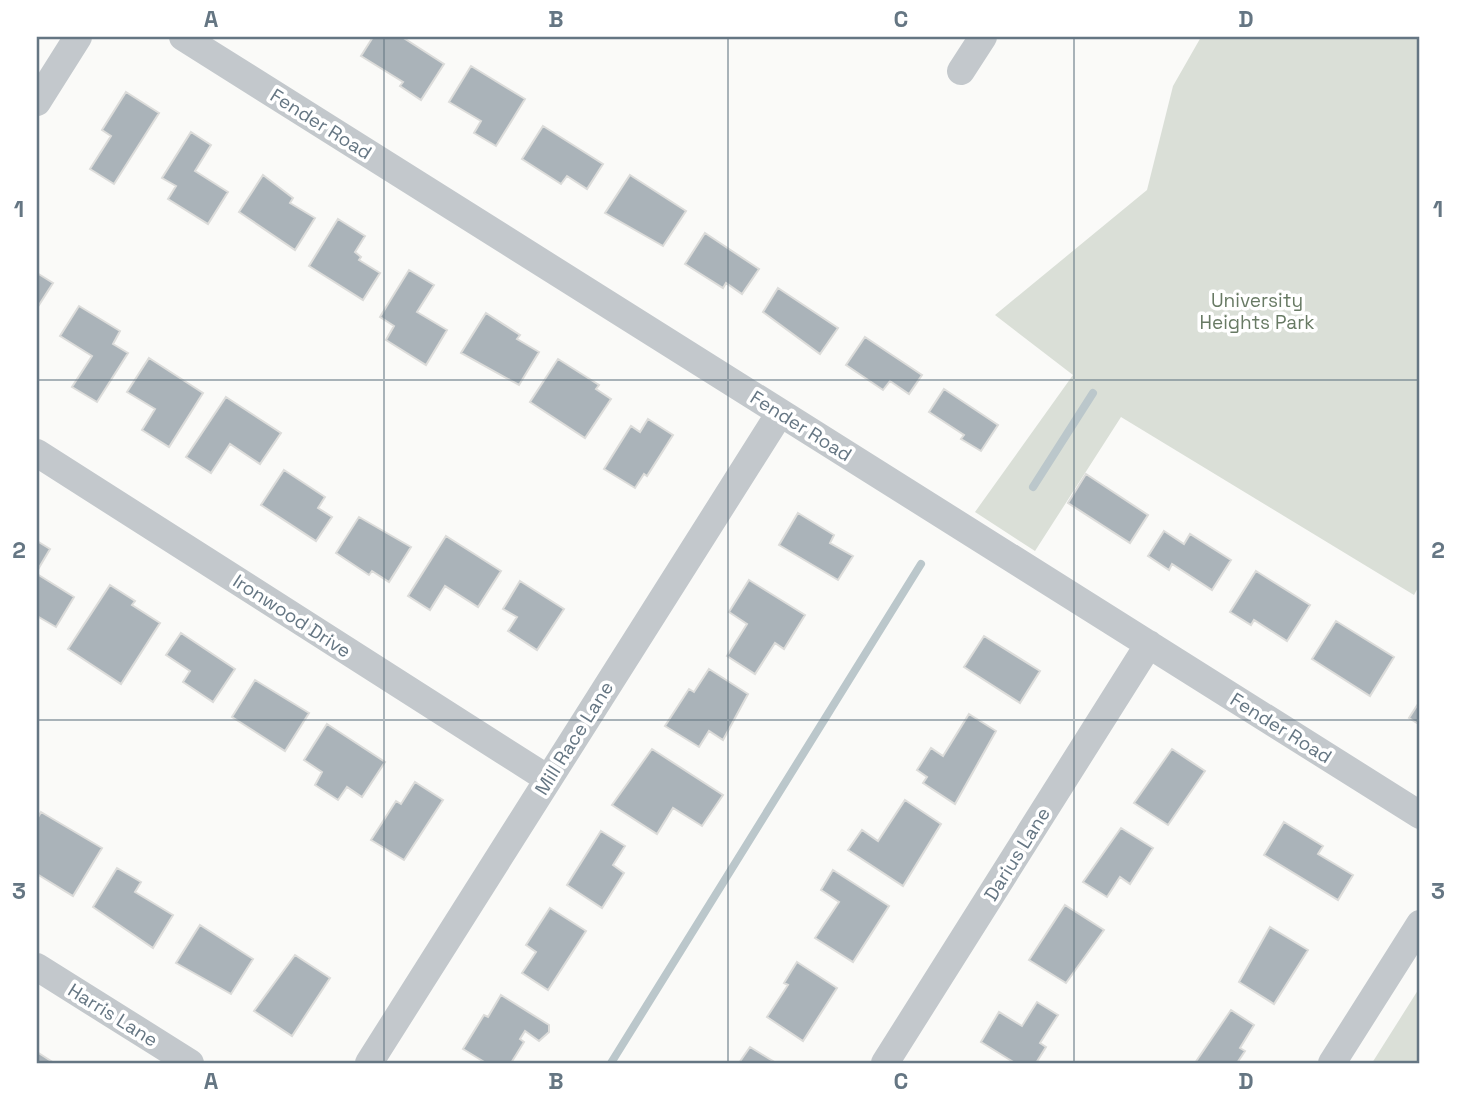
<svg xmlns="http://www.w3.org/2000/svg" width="1457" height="1100" viewBox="0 0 1457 1100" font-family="'Space Grotesk',sans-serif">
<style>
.green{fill:#dadfd7}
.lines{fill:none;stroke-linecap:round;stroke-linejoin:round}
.stream{stroke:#bbc7cb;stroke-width:8}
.building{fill:#aab3b9;stroke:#dcdcda;stroke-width:2}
.minor{stroke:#c3c8cc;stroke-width:28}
.grid{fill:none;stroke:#657683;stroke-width:2;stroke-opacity:0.55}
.labels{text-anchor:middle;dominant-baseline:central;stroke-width:7;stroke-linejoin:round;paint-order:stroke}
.street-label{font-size:19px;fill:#657683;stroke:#fff}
.park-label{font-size:19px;fill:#687a64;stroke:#fff}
.neatline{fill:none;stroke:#657683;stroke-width:2.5}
.grid-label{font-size:23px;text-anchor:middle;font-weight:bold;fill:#657683}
</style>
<rect width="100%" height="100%" fill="#fafaf8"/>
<path class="green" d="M1201 37H1420V584L1414 595 1121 417 1035 551 975 512 1073 375 995 315 1147 190 1173 86Z
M1420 987V1063H1372Z"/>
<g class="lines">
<path class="stream" d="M1033 487 1093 393
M611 1063 921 564"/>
</g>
<path class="building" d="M373 37H402L444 64 421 100 400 86 403 82 361 56Z
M471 66 525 99 496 146 474 133 481 121 449 102Z
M126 92 159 113 114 184 90 169 111 136 102 130Z
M543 126 603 164 587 189 567 176 561 184 522 159Z
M191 132 211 145 195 171 228 192 208 224 168 199 176 186 162 178Z
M263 175 293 198 290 203 315 218 295 250 239 212Z
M630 175 686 211 663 246 605 213Z
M338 219 365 236 355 252 361 257 359 260 380 273 363 300 309 266Z
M705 233 759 269 742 294 726 283 723 288 685 264Z
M409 270 434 285 417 312 447 330 426 365 386 340 394 326 380 317Z
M37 273 53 283 37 308Z
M778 288 838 328 820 354 763 312Z
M79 306 120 331 113 344 128 353 97 402 72 387 92 356 60 336Z
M486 313 520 335 517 339 539 352 519 385 461 353Z
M865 337 922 375 909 394 890 381 883 390 846 365Z
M149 358 203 393 169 447 142 430 155 409 127 392Z
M558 359 599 385 596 389 611 399 585 438 530 402Z
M944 389 998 425 981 451 961 439 964 435 929 412Z
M226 397 281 433 260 464 230 444 211 473 186 457Z
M648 419 673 435 647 476 644 474 635 488 604 469 631 426 640 432Z
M284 470 325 497 318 508 332 517 316 541 261 505Z
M1086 474 1148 515 1130 543 1068 503Z
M798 513 834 535 830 543 853 556 838 580 779 545Z
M359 517 411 547 389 582 372 571 369 575 336 553Z
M1164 531 1184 544 1190 534 1231 560 1212 590 1172 564 1169 570 1148 556Z
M446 536 501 571 478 607 445 586 430 610 408 596Z
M37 541 50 549 37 571Z
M1256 571 1310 605 1287 641 1254 620 1251 625 1230 612Z
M37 574 74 597 56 627 37 616Z
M749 580 805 615 784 649 775 643 755 674 727 656 747 624 729 612Z
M520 581 564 609 537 650 508 631 517 617 503 609Z
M110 585 135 601 132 605 160 623 121 684 68 649Z
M1336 621 1394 657 1370 696 1312 659Z
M181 633 235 669 213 702 183 682 190 671 166 655Z
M984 636 1040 671 1020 703 964 667Z
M709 669 748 694 723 740 709 731 699 747 665 726 689 689 694 692Z
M255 680 309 713 285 751 232 717Z
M1420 701V725L1409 718Z
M969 714 996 731 955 804 923 783 927 777 917 770 931 748 943 756Z
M327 724 385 762 362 797 347 787 338 800 315 785 322 772 304 760Z
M652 749 723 795 702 826 673 808 657 834 612 805Z
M1172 749 1205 771 1168 825 1134 803Z
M415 782 443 800 404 860 371 840 396 801 401 804Z
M905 800 941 824 903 886 848 850 862 830 878 841Z
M41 812 102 848 73 896 37 874V819Z
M1284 822 1323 846 1318 854 1353 875 1338 900 1264 855Z
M1121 828 1153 848 1130 884 1120 877 1107 897 1083 882Z
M601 831 625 846 613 865 624 873 602 908 567 885Z
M117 868 141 882 135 892 173 915 153 948 93 907Z
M833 870 889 906 853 962 815 938 839 902 821 890Z
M1065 905 1104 930 1066 983 1029 960Z
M550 908 586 931 548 990 522 973 536 952 526 945Z
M200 925 253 959 231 994 176 963Z
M1270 927 1308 950 1274 1004 1239 982Z
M295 955 330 978 292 1036 254 1011Z
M797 962 837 988 803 1041 767 1017 788 985 784 983Z
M501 995 549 1025V1032L539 1041 525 1031 520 1039 524 1042 511 1063H486L463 1049 484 1015 488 1017Z
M1037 1002 1058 1015 1040 1043 1046 1047 1036 1063H1015L981 1042 999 1012 1022 1026Z
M1231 1010 1254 1025 1240 1048 1245 1051 1237 1063H1195Z
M750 1047 776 1063H739Z
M37 1052 54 1063H37Z"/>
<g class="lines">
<path class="minor" d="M183 37 1420 815
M961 71 983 37
M37 102 78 37
M37 453 548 779
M37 967 190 1063
M369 1063 780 413
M885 1063 1149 644
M1332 1063 1420 924"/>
</g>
<path class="grid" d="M384 37V1063M728 37V1063M1074 37V1063M37 380H1420M37 720H1420"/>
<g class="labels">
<g class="street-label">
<text transform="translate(321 124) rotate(32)">Fender Road</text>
<text transform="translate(801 426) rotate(32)">Fender Road</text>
<text transform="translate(292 616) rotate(33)">Ironwood Drive</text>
<text transform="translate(1281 728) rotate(32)">Fender Road</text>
<text transform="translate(574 738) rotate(-58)">Mill Race Lane</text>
<text transform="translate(1017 854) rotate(-58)">Darius Lane</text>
<text transform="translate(113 1015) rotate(32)">Harris Lane</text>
</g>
<g class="park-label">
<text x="1257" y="300">University<tspan x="1257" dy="22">Heights Park</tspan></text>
</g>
</g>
<rect width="1457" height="1100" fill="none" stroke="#ffffff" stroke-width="77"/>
<rect x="38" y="38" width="1380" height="1024" class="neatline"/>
<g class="grid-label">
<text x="211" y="27">A</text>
<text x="556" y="27">B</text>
<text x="901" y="27">C</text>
<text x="1246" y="27">D</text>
<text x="19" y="217">1</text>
<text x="1438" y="217">1</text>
<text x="19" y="558">2</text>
<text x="1438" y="558">2</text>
<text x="19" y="899">3</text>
<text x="1438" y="899">3</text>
<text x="211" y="1089">A</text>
<text x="556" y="1089">B</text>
<text x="901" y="1089">C</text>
<text x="1246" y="1089">D</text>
</g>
</svg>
